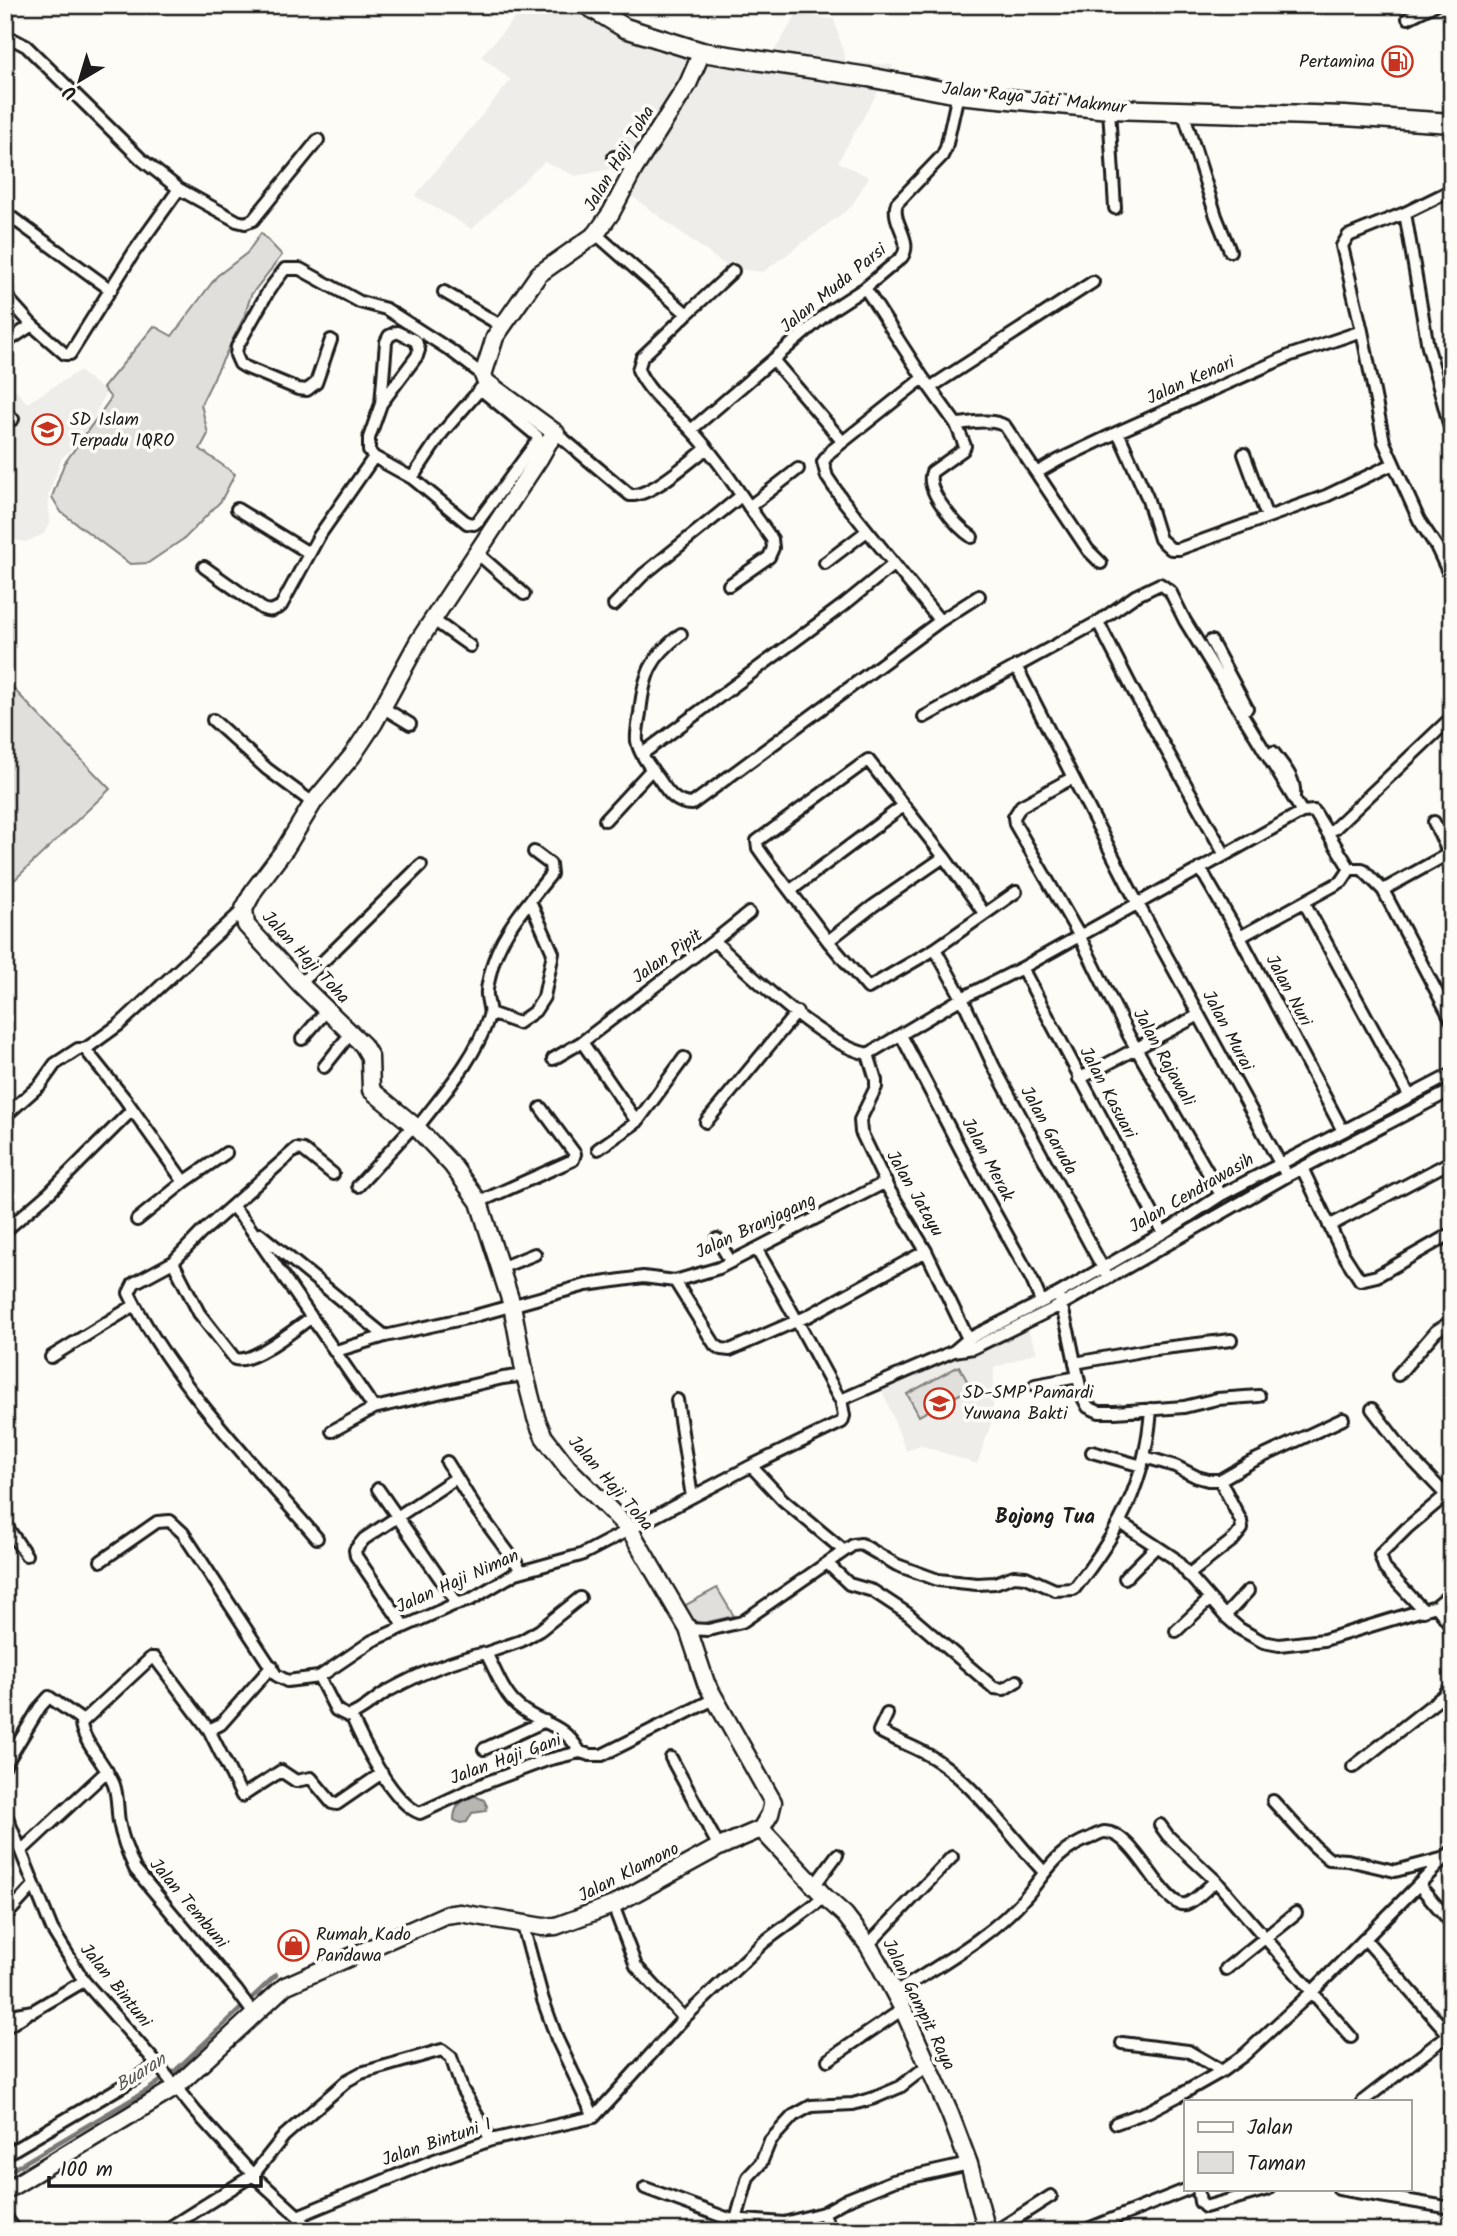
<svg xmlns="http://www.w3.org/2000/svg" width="1457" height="2236" viewBox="0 0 1457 2236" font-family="Kalam,sans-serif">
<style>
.built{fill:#eeede9}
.green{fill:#e0dfdb;stroke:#7e7e7c;stroke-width:2}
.water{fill:#b7b6b2;stroke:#797876;stroke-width:2}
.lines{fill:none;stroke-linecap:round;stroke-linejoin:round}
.stream{stroke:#797876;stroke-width:4.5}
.street-casing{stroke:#1c1c1c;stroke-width:16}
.secondary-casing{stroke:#1c1c1c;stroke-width:21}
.primary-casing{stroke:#1c1c1c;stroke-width:23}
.street{stroke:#fdfcf7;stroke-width:10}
.secondary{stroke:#fdfcf7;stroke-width:16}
.primary{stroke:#fdfcf7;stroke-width:18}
.labels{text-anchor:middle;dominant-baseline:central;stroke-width:7;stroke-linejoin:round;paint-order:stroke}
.poi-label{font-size:18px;fill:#1c1c1c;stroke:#fdfcf7;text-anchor:start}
.street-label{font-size:18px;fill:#1c1c1c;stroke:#fdfcf7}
.water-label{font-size:19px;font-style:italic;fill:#5a5a58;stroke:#fdfcf7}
.quarter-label{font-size:21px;font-weight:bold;fill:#1c1c1c;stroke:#fdfcf7}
</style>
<rect width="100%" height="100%" fill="#fdfcf7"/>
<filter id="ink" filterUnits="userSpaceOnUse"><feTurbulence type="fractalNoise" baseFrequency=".0143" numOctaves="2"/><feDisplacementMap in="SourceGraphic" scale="14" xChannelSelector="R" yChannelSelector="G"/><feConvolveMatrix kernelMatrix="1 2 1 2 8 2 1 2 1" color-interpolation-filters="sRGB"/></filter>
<g filter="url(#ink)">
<path class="built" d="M527 5H634L616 15 660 33 773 53 797 14 834 19 846 62 893 65 838 162 869 177 851 207 763 272 729 268 621 188 635 164 576 176 544 162 472 229 415 196 511 80 481 56Z
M79 371 106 392 85 436 62 458 48 496 50 521 44 534 25 542 5 538V425L9 423 5 419V377L27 403Z
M1028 1330 1037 1352 994 1368 993 1418 977 1464 920 1445 906 1451 881 1387Z"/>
<path class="green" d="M261 233 282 255 251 295 244 317 201 404 208 434 200 449 235 474 221 501 185 538 148 563 130 564 61 512 52 497 64 464 111 398 103 388 154 326 172 336 217 276 247 253Z
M5 680 110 789 5 889Z
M959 1366 971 1388 919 1416 907 1394Z
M717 1588 734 1616 699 1624 689 1616 684 1606Z"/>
<path class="water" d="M473 1795 484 1800 487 1806 486 1811 472 1813 467 1822 460 1823 454 1820C454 1806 461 1801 473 1795Z"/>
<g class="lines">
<path class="stream" d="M5 2174 146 2091 176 2070 276 1975"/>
<defs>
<path id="street" d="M1408 18 1434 5
M5 35 26 46 141 159 179 189 237 221 245 223 253 220 318 140
M1109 109 1115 208
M1183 111 1216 216 1230 251
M614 157 634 169
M1452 190 1405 213 1348 236 1342 246 1362 331 1384 442 1419 520 1436 546 1452 580
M1405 213 1428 347 1452 435
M11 217 111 290
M596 234 687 314 642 357 638 370C652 398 671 408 691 430 720 460 746 504 772 539L773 548 769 557 729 585
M865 288 923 378 956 424C972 423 991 418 1005 426L1088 550 1101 563
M444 292 502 326
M5 295 32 325 65 354H70L134 252 179 189
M687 314 733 271
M331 340 316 383 307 390 298 389 245 367 240 364 236 355 237 347 269 290 285 269H300L360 302 386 309 450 350 483 375
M5 343 32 325
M774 361 842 441
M931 387 1093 282
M381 404 417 356 419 350 416 341 397 332 389 336 386 342 381 404 369 438V451L374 457 412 478 467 523 474 524 479 520 538 440 537 436 480 389
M5 413 13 419
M956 424 965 446 963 450 932 472C924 490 957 527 972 537
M691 430 831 310 865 288 902 257C914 240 890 222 897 203L942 156 946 148 958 94
M1118 432 1147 497 1160 539 1171 549H1179L1326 496 1393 464
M556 433 630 495C650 497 689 462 706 449
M1244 454 1267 517
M1038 472 1059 460 1118 432 1291 355 1362 331
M412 478 442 433 485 384
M749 507 798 469
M237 509 309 553
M477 553 524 594
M825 563 867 531
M204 567 263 609C270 612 274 610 281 606L319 536 374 457
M614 605 643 575 741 496
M432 619 470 646
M940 621 979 596
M1098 622 1134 692 1225 855
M681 634C650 658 644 674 640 713 639 721 636 732 637 741 639 754 651 768 659 779 667 791 675 804 692 804L940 621 842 499 827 477 823 462 830 452 923 378
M1211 641 1247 708
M1016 666 1132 893 1287 1176
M382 707 410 724
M924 717 1098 622 1135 596 1160 584 1170 591 1185 621 1302 812
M213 720 267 769 313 803
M1273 752C1283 766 1296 778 1294 796
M642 754 846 603 894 564
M1072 778 1021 806 1014 817 1015 824 1079 935 1129 1036 1221 1195
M605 820 652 769
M1434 822 1452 860
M1334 829 1452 717
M1200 868 1240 937 1343 1131
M1350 869H1362L1383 890 1452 1021
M791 890 903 806
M1383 890 1448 854
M1304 902 1409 1095
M984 913 944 857 868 760 757 841 758 848 765 858 828 941 868 988 935 949 1016 892
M1240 937 1342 881 1350 869
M714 941 749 913
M828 941 873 906 944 857
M935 949 962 998 994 1067 1105 1272
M1022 968 1163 1233
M300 984 421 865
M490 1013 518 1023 535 1011 544 997 553 953 530 901
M901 1035 978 1183 1032 1280 1041 1301
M302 1039 327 1010
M582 1042 637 1122
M85 1049 125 1099 184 1182 137 1220
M868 1054 962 998 1022 968 1302 812 1314 811 1350 869
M868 1054 876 1080V1087L860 1120 861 1132 888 1188 926 1251 971 1345
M553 1059 582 1042 714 941C750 974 822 1045 868 1054
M324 1067 351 1033
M1079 1079 1199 1015
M5 1116 40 1085 55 1064 78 1049H85L91 1045 120 1024 244 909
M706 1122 797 1012
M417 1128C444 1093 476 1058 489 1016 491 1009 487 1002 487 995 486 988 489 981 490 974 499 934 527 905 551 874L550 864 534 852
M598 1149 637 1122 684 1058
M1302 1168 1342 1252 1360 1280 1377 1276 1452 1233
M184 1182 226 1153
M358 1186 414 1125
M479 1202 573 1160 575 1154 541 1108
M233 1207 248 1225 374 1408
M1329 1226 1452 1161
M5 1231 50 1192 132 1110
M260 1234 385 1336
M717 1239 731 1262
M757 1250C786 1299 812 1349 839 1398L843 1399 954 1351 968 1339 1058 1294 1163 1233 1221 1195 1452 1074
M173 1262 199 1313 235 1359C253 1364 296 1328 312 1317
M500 1268 535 1254
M675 1281 715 1345 721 1349 730 1350 808 1316 926 1251
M1060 1300 1069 1334 1082 1396 1088 1407 1099 1412H1115L1184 1407 1217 1399 1259 1396
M336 1351 385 1336 471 1317 586 1285 643 1277 675 1281 719 1268 886 1182
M954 1351 973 1348 1061 1305 1287 1176 1452 1090
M51 1357 135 1305
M1075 1363 1147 1350 1231 1340
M1398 1375 1436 1331 1452 1321
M1035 1385 1078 1377
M677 1400 692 1497
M1372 1409 1405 1452 1446 1495
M332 1431 374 1408 503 1378 525 1375
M1092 1452 1142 1466
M1145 1457 1175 1466 1197 1477 1208 1480H1220L1251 1462 1343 1419
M447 1462 476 1509 522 1571
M751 1466 783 1500 843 1550
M378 1489 457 1603
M1121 1523 1174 1558 1225 1616 1240 1629 1263 1642 1279 1645 1324 1640 1436 1606 1452 1593
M5 1524 26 1555
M317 1538C252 1462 173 1383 129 1293L134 1283 173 1262 200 1234 296 1149 303 1150 333 1174
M101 1561 157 1522 170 1521 183 1533 276 1675 287 1681 319 1677 372 1641 453 1605 470 1600 516 1573 581 1555 751 1466 842 1422 844 1416 841 1399
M827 1563 849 1584 873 1591 908 1614 994 1688 1004 1689 1017 1681
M1188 1575 1234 1539 1242 1529 1241 1521 1220 1480
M1125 1578 1156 1547
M1436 1606 1452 1627
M1424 1611 1385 1569 1380 1555 1407 1528 1452 1490
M1225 1616 1248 1591
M404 1626 356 1556 355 1550 364 1539 456 1478
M688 1629 708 1630 742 1622 853 1545 861 1544 897 1565 938 1580 977 1584 995 1583 1014 1576 1026 1577 1055 1590 1074 1589C1119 1533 1146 1482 1151 1409
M1176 1631 1210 1599
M486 1653 521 1641 540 1630 580 1598
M319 1677 336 1710 348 1716C363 1712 376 1697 390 1690 421 1673 451 1660 486 1653 495 1669 503 1694 518 1706 541 1726 561 1720 580 1752
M1446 1692 1452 1709
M887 1714 879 1731C898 1742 920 1748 938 1761 980 1790 1009 1835 1044 1872
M351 1715C362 1741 393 1804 420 1813L485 1783 547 1760 580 1752 590 1755H602L716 1698
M209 1730 221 1724 272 1666
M484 1749 545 1721
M671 1758 719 1847
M5 1765 40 1707 49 1697 83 1721
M1353 1767 1452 1689
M1273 1801 1314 1846 1329 1859 1348 1860 1395 1871 1445 1858
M5 1812 52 1929 84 1981 158 2065 195 2111 253 2175 298 2216 309 2231
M1160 1825 1168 1836 1216 1881 1351 2037
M21 1851 107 1771
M1419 1885 1452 1924
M814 1886 837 1855
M613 1905 636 1966 684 2018
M5 1917 34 1885
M522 1922 543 2000 557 2039 594 2117
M1365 1939 1452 2038
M868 1945 952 1857
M1226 1969 1296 1913
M895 1993C941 1964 993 1936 1028 1894 1048 1869 1058 1850 1090 1838 1094 1836 1101 1832 1105 1832 1136 1832 1163 1910 1186 1904 1196 1901 1207 1887 1216 1881
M254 2014 237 1991 135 1869C128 1854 122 1838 119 1822 117 1810 118 1796 114 1785 107 1766 82 1741 81 1723L151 1658H155L209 1730 242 1796 281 1771 296 1781 311 1778 332 1803 337 1804 382 1773
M5 2016 33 2011 84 1981
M5 2028 27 2014
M1122 2043 1188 2051 1222 2071
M828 2060 903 2009
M1363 2101 1448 2035
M594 2117 684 2018 764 1942 825 1897
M1116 2123 1149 2111 1178 2096 1222 2071 1244 2055 1312 1992 1452 1851
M5 2155 158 2065
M645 2188 729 2219 784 2223 823 2213 846 2200 893 2181 969 2164
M1198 2189 1200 2202 1205 2207 1268 2189
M1339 2189 1452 2208
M823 2213 831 2231
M5 2216 16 2231
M298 2216 432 2161 491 2140 594 2117
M736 2220 748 2177 761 2163 770 2141 793 2116 811 2106 853 2104 874 2098 900 2087 927 2066
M164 2231 253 2175 284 2136 348 2080 361 2073 442 2050 451 2057 462 2089 491 2140
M996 2231 1051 2196
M1083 2231 1188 2189"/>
<path id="secondary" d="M702 52 688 84 634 169 611 213 596 234 539 274 495 337 483 375 486 382 556 433 548 443 539 459 418 642 374 723 352 756 313 803 285 849 254 890 244 909 246 925 300 984 363 1045 370 1057 371 1090 417 1128 452 1165 479 1202 512 1305 525 1375 536 1418 544 1437 568 1468 630 1530 688 1629 706 1683 773 1802 770 1814 761 1829
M761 1829 825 1897 845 1915 868 1945 879 1964 903 2009 950 2114 969 2164 987 2231
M5 2191 175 2088 285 1986 445 1915 460 1913 543 1927 556 1926 613 1905 719 1847 761 1829"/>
<path id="primary" d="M587 5 625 28 702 52 868 77 958 94 1109 109 1344 116 1452 123"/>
</defs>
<use href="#street" class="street-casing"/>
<use href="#secondary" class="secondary-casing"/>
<use href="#primary" class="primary-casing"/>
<use href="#street" class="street"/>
<use href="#secondary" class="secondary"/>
<use href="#primary" class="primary"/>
</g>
</g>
<defs>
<symbol id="fuel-ring" viewBox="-11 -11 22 22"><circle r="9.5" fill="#fdfcf7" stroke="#c8321e" stroke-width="1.5"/><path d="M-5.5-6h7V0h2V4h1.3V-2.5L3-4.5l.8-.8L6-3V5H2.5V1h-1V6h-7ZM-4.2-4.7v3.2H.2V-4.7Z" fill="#c8321e"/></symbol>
<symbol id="school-ring" viewBox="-11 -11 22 22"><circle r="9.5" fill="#fdfcf7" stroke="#c8321e" stroke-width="1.5"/><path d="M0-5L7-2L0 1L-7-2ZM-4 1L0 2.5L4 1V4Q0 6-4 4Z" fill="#c8321e"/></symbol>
<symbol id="shop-ring" viewBox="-11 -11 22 22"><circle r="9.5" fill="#fdfcf7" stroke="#c8321e" stroke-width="1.5"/><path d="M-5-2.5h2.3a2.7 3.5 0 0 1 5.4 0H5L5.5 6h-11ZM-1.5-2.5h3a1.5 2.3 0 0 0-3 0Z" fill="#c8321e"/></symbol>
</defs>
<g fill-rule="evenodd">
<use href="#fuel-ring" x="1380" y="44" width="35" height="35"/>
<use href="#school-ring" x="30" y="412" width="35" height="35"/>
<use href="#school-ring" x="922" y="1386" width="35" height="35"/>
<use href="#shop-ring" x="276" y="1928" width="35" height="35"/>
</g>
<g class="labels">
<g class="poi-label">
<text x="1375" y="62" text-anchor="end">Pertamina</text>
<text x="70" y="420">SD Islam<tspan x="70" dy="21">Terpadu IQRO</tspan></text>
<text x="963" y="1393">SD-SMP Pamardi<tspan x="963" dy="21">Yuwana Bakti</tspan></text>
<text x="316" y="1935">Rumah Kado<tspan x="316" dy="21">Pandawa</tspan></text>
</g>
<g class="street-label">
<text transform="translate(1034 99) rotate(6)">Jalan Raya Jati Makmur</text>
<text transform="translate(620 159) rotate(-59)">Jalan Haji Toha</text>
<text transform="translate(834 289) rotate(-39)">Jalan Muda Parsi</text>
<text transform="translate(1191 381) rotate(-24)">Jalan Kenari</text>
<text transform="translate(668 957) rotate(-35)">Jalan Pipit</text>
<text transform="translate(305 958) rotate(47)">Jalan Haji Toha</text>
<text transform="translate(1288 991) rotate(62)">Jalan Nuri</text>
<text transform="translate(1227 1031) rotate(62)">Jalan Murai</text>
<text transform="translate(1163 1058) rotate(61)">Jalan Rajawali</text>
<text transform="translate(1107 1093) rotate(62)">Jalan Kasuari</text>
<text transform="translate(1048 1131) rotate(61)">Jalan Garuda</text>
<text transform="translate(987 1160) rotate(62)">Jalan Merak</text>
<text transform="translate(914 1194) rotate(60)">Jalan Jatayu</text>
<text transform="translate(1192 1194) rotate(-30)">Jalan Cendrawasih</text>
<text transform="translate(756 1227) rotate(-25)">Jalan Branjagang</text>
<text transform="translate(610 1484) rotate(49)">Jalan Haji Toha</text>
<text transform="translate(458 1582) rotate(-24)">Jalan Haji Niman</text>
<text transform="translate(506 1760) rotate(-20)">Jalan Haji Gani</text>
<text transform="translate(629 1873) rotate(-27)">Jalan Klamono</text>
<text transform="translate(188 1904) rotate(50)">Jalan Tembuni</text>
<text transform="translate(115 1986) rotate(51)">Jalan Bintuni</text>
<text transform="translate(918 2005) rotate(64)">Jalan Gampit Raya</text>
<text transform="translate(437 2143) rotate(-19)">Jalan Bintuni I</text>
</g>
<g class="water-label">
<text transform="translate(141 2073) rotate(-32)">Buaran</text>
</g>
<g class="quarter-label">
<text x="1045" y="1517">Bojong Tua</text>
</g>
</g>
<rect width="1457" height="2236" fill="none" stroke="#fdfcf7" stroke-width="28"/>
<rect x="14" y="14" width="1429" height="2208" fill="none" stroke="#1c1c1c" stroke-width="2.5" filter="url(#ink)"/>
<rect x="1184" y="2100" width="228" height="91" fill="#fdfcf7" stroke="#a3a29f" stroke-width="2"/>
<rect x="1198" y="2122" width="35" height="10" fill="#fdfcf7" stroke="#a3a29f" stroke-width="2"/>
<text x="1247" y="2134" font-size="21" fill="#1c1c1c">Jalan</text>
<rect x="1198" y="2152" width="35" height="21" fill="#e0dfdb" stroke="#a3a29f" stroke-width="2"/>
<text x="1247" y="2170" font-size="21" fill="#1c1c1c">Taman</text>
<g transform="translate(80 80) rotate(218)" stroke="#fdfcf7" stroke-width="5" paint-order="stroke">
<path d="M0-5L12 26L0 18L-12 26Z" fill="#1c1c1c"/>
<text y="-10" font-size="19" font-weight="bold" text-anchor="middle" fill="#1c1c1c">U</text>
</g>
<path d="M49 2176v10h212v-10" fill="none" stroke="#1c1c1c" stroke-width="3.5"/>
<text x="60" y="2176" font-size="21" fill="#1c1c1c" stroke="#fdfcf7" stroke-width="5" paint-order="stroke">100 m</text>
</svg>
